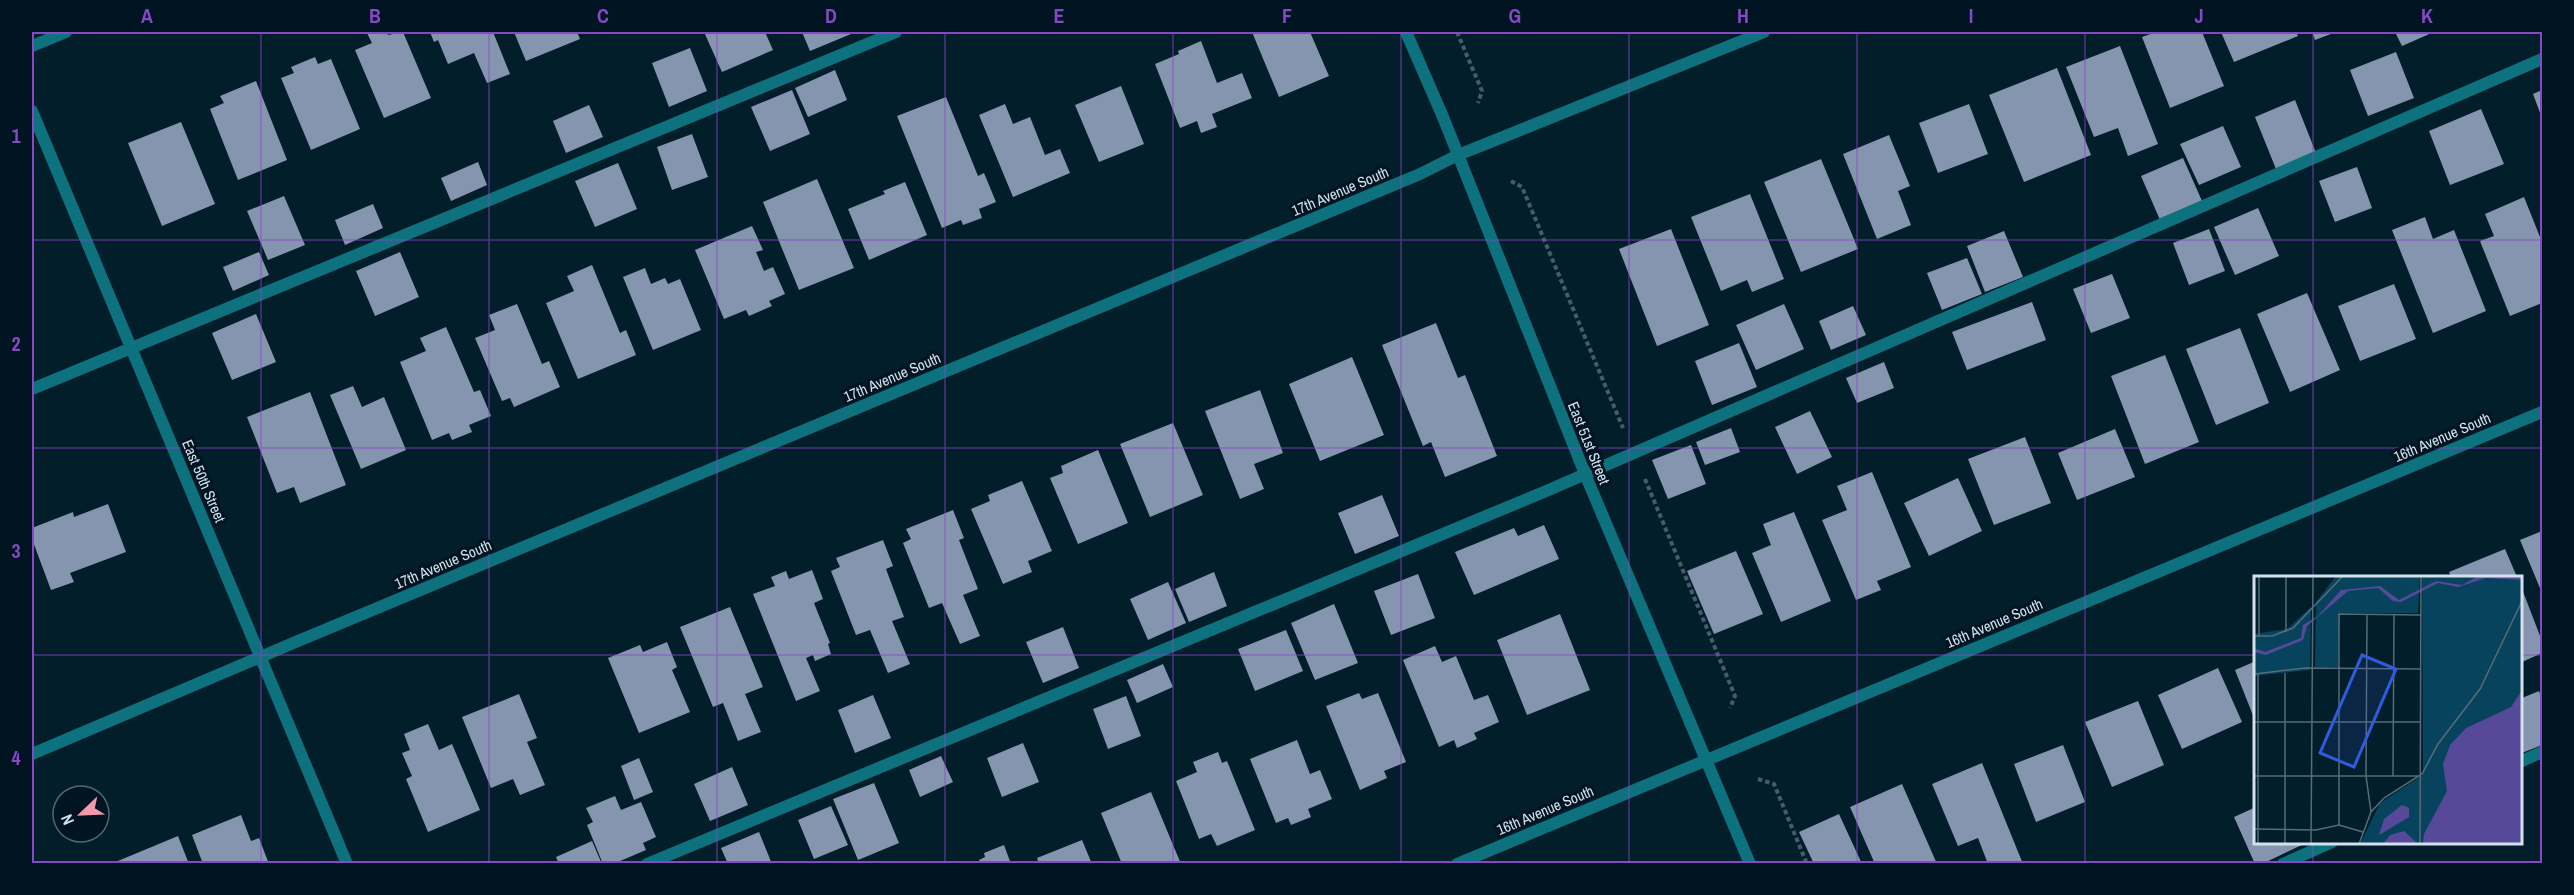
<svg xmlns="http://www.w3.org/2000/svg" width="2574" height="895" viewBox="0 0 2574 895" font-family="'Archivo Narrow',sans-serif">
<style>
.building{fill:#8695af}
.lines{fill:none;stroke-linecap:round;stroke-linejoin:round}
.path{stroke:#455d69;stroke-width:4;stroke-dasharray:4.5 3;stroke-linecap:butt}
.service{stroke:#0d727d;stroke-width:12}
.minor{stroke:#0d727d;stroke-width:12}
.grid{fill:none;stroke:#8847c6;stroke-width:1.5;stroke-opacity:0.55}
.labels{text-anchor:middle;dominant-baseline:central;stroke-width:6;stroke-linejoin:round;paint-order:stroke}
.street-label{font-size:15px;fill:#d2e1eb;stroke:#001421}
.inset-road{fill:none;stroke:#566c78;stroke-width:1.5}
.view{fill:#2f5dda;fill-opacity:0.15;stroke:#2f5dda;stroke-width:3}
.inset-edge{fill:none;stroke:#d2e1eb;stroke-width:3}
.neatline{fill:none;stroke:#8847c6;stroke-width:2}
.grid-label{font-size:20px;text-anchor:middle;font-weight:bold;fill:#8847c6}
</style>
<rect width="100%" height="100%" fill="#031e2b"/>
<path class="building" d="M372 32H387L388 35 403 32 431 98 384 118 355 50 372 43 367 33Z
M430 32H493L510 74 487 83 474 53 448 64 438 40 434 42Z
M514 32H577L580 39 526 61Z
M704 32H765L773 50 722 72Z
M802 32H850L851 34 810 51Z
M1252 32H1310L1329 76 1279 97Z
M2156 32H2202L2224 86 2170 108 2142 37Z
M2221 32H2296L2298 36 2234 62Z
M2312 32H2336L2315 40Z
M2395 32H2434L2402 46Z
M1201 41 1217 83 1242 73 1252 98 1212 114 1217 127 1201 133 1197 121 1180 128 1155 64 1179 54 1178 51Z
M2120 46 2158 144 2128 156 2118 128 2094 137 2066 67Z
M690 48 707 91 669 107 652 63Z
M2396 52 2414 98 2368 116 2350 70Z
M315 57 318 64 331 59 360 129 311 150 281 78 294 73 291 67Z
M2057 68 2091 155 2024 182 1989 95Z
M835 70 847 100 808 117 795 88Z
M256 81 287 160 238 180 210 109 224 103 220 96Z
M1121 86 1144 144 1099 162 1075 105Z
M792 90 810 134 770 151 751 107Z
M2542 90V118L2533 94Z
M946 97 978 176 984 173 996 202 979 209 982 218 963 225 961 220 942 228 897 116Z
M2295 100 2316 153 2276 169 2255 117Z
M1005 104 1013 124 1030 117 1045 155 1060 149 1070 173 1013 197 979 115Z
M1969 104 1988 154 1938 173 1919 123Z
M589 105 603 137 566 153 553 121Z
M2481 109 2504 164 2450 185 2429 131Z
M181 122 215 204 162 226 128 143Z
M2223 126 2241 167 2199 185 2180 144Z
M692 134 708 177 672 190 657 147Z
M1889 135 1910 186 1898 191 1911 225 1877 239 1843 154Z
M2183 158 2202 201 2160 220 2141 176Z
M1821 159 1858 249 1801 272 1764 182Z
M478 162 487 185 451 201 441 178Z
M618 163 637 209 595 227 575 181Z
M2357 167 2372 208 2335 222 2319 181Z
M817 179 854 268 799 290 763 202Z
M905 182 927 235 869 260 848 209 885 194 883 191Z
M1750 194 1784 279 1752 292 1747 280 1721 291 1691 217Z
M284 196 305 245 268 260 247 211Z
M2524 197 2542 242V303L2510 316 2480 241 2494 236 2485 214Z
M373 204 383 228 345 245 335 220Z
M2258 208 2279 256 2235 275 2214 227Z
M2425 217 2433 239 2454 230 2486 311 2433 333 2392 230Z
M752 226 763 250 756 252 764 271 773 267 785 294 769 301 772 306 749 316 746 310 724 319 695 250Z
M1671 229 1709 325 1657 346 1619 249Z
M2209 229 2225 271 2189 285 2173 243Z
M2004 231 2023 277 1985 292 1967 246Z
M259 252 269 275 233 291 223 267Z
M400 252 419 297 375 316 356 271Z
M1967 258 1982 294 1942 310 1927 273Z
M592 265 620 333 626 330 636 355 578 379 546 303 574 291 567 276Z
M645 268 651 284 665 278 668 284 680 279 701 330 653 350 623 277Z
M2112 274 2130 318 2091 333 2073 289Z
M2394 284 2416 339 2360 361 2338 306Z
M2307 293 2340 370 2290 392 2257 314Z
M2032 302 2046 340 1967 370 1952 332Z
M517 304 542 364 549 361 560 387 514 407 510 398 502 401 475 338 495 330 489 315Z
M1784 304 1804 349 1756 370 1736 325Z
M1853 306 1866 335 1831 350 1819 321Z
M256 314 276 362 232 380 212 333Z
M1436 323 1458 378 1465 375 1497 456 1445 477 1431 442 1423 446 1382 345Z
M446 327 474 392 480 390 491 416 469 425 472 432 452 440 449 433 432 440 400 362 426 351 420 338Z
M2240 328 2269 403 2216 425 2186 349Z
M1739 343 1757 387 1712 405 1695 361Z
M2165 355 2199 442 2145 464 2111 376Z
M1352 357 1384 435 1320 461 1289 384Z
M1884 362 1894 388 1857 403 1846 378Z
M353 386 362 407 384 397 406 450 361 469 330 395Z
M1260 390 1283 453 1254 464 1264 489 1240 499 1205 411Z
M310 392 346 485 300 503 294 487 277 493 247 417Z
M1810 411 1832 457 1797 474 1775 427Z
M1173 423 1203 495 1150 517 1120 444Z
M1731 428 1740 452 1705 465 1696 442Z
M2115 429 2135 477 2077 500 2058 453Z
M2025 437 2051 503 1994 525 1968 459Z
M1691 445 1706 484 1668 499 1652 460Z
M1098 450 1128 523 1078 544 1050 478 1063 473 1061 466Z
M1872 472 1911 567 1877 581 1881 590 1856 600 1822 520 1847 510 1837 486Z
M1958 478 1982 531 1929 556 1904 503Z
M1022 481 1052 551 1028 561 1032 572 1003 584 971 509 990 501 988 495Z
M1382 495 1399 536 1355 554 1338 513Z
M108 504 126 552 70 573 74 582 51 590 32 539V528L73 512 74 517Z
M953 510 964 538 959 540 978 589 963 595 980 636 960 644 942 603 929 608 903 543 911 539 906 529Z
M1794 512 1831 601 1781 622 1752 553 1771 545 1763 524Z
M1544 525 1559 559 1474 595 1455 552 1514 528 1518 536Z
M2542 531V593L2520 540Z
M883 540 893 566 886 569 904 617 892 621 910 664 888 673 870 630 856 635 831 571 840 567 836 558Z
M2505 549 2517 577H2451L2449 572Z
M1736 551 1763 614 1714 634 1687 571Z
M812 570 823 599 814 603 830 643 828 644 831 654 815 661 813 655 806 658 820 691 796 701 753 594 775 586 771 577 786 571 789 579Z
M1214 572 1227 606 1189 622 1175 589Z
M1418 574 1435 618 1391 635 1374 591Z
M1168 582 1186 623 1148 640 1130 599Z
M2522 589 2542 641V653L2522 662Z
M1334 604 1358 663 1315 680 1291 623Z
M730 607 763 687 745 694 761 732 738 741 723 703 713 707 680 627Z
M1560 614 1590 690 1527 715 1497 640Z
M1063 627 1079 668 1043 683 1026 642Z
M1286 630 1303 671 1255 691 1238 649Z
M667 642 677 667 672 670 690 712 639 733 608 658 640 645 643 652Z
M1435 646 1442 662 1456 656 1474 700 1488 695 1499 722 1474 733 1477 739 1457 748 1454 740 1439 747 1403 660Z
M2256 661V723L2235 670Z
M1163 664 1173 687 1137 703 1127 680Z
M2218 668 2242 722 2182 749 2158 695Z
M2539 691 2542 699V745L2522 753V698Z
M1359 693 1362 699 1378 693 1406 762 1384 771 1387 778 1360 790 1326 706Z
M519 694 537 738 527 742 545 785 520 795 513 779 491 788 462 717Z
M873 695 891 738 855 753 838 710Z
M1126 696 1141 736 1108 749 1093 709Z
M2138 701 2164 765 2112 787 2085 722Z
M428 724 439 750 452 744 480 810 428 832 406 779 412 776 402 753 410 750 404 734Z
M1297 740 1310 774 1320 770 1332 799 1308 809 1311 817 1291 825 1288 818 1276 823 1250 759Z
M1023 743 1039 782 1002 797 987 758Z
M2063 745 2085 802 2036 822 2014 764Z
M1218 752 1222 763 1227 761 1255 830 1217 846 1211 834 1199 839 1176 781 1197 772 1193 762Z
M941 756 953 782 920 797 909 770Z
M639 758 653 792 634 800 621 766Z
M1982 763 2023 864H1988L1978 838 1958 846 1932 784Z
M732 767 748 805 710 821 694 784Z
M874 783 899 843 858 860 833 799Z
M1902 784 1937 864H1875L1850 807Z
M1151 792 1181 864H1122L1101 813Z
M615 796 621 810 641 802 656 837 643 843 646 850 613 864H603L587 825 593 822 586 808Z
M831 806 848 845 814 859 798 820Z
M2256 807V842H2308L2262 864H2255L2234 817Z
M1839 814 1862 864H1814L1799 832Z
M241 815 251 841 259 838 269 864H203L192 835Z
M759 832 772 864H728L721 848Z
M178 836 189 864H113V863Z
M1082 840 1092 864H1039L1037 858Z
M592 841 602 864H559L556 857Z
M1004 845 1011 864H980L979 860 985 857 984 853Z"/>
<g class="lines">
<path class="path" d="M1457 32 1482 91 1478 103
M1511 181 1522 187 1623 428
M1645 479 1735 696 1730 708
M1758 779 1774 784 1807 864"/>
<path class="service" d="M32 389 896 32
M2522 761 2542 752
M647 864 1544 492 2542 59
M2283 864 2332 842"/>
<path class="minor" d="M1406 32 1443 117 1585 474 1750 864
M32 46 66 32
M32 111 347 864
M32 754 298 641 1420 174 1458 155 1764 32
M1457 864 2542 412"/>
</g>
<path class="grid" d="M261 32V864M489 32V864M717 32V864M945 32V864M1173 32V864M1401 32V864M1629 32V864M1857 32V864M2085 32V864M2313 32V577M32 240H2542M32 448H2542M32 655H2256M2522 655H2542M2313 842V864"/>
<g class="labels">
<g class="street-label">
<text transform="translate(1340 191) rotate(-23)">17th Avenue South</text>
<text transform="translate(892 377) rotate(-23)">17th Avenue South</text>
<text transform="translate(2442 437) rotate(-23)">16th Avenue South</text>
<text transform="translate(1589 443) rotate(68)">East 51st Street</text>
<text transform="translate(204 481) rotate(67)">East 50th Street</text>
<text transform="translate(443 564) rotate(-23)">17th Avenue South</text>
<text transform="translate(1994 623) rotate(-23)">16th Avenue South</text>
<text transform="translate(1545 810) rotate(-23)">16th Avenue South</text>
</g>
</g>
<g transform="translate(2254 576)">
<rect width="268" height="268" fill="#031e2b"/>
<path d="M82 0H166L164 37H86L84 91H61L62 26ZM168 0H268V268H106L126 227 169 199ZM57 31 56 94 0 100V58L33 53Z" fill="#08435d"/>
<path d="M224 0H268V4L232 2 204 11 184 7 147 26 139 25 124 12 94 15 53 50 49 64 12 79 0 76V72L11 76 47 62 49 49 64 40 87 14 126 10 145 24 182 5 208 9ZM268 114V268H129L136 259 150 255 163 267H169L170 258 193 215 189 188 196 169 212 152 257 131ZM148 229 155 232V241L125 259 130 243Z" fill="#564999"/>
<path class="inset-road" d="M5 0V61M32 0V56M113 38 112 200 117 236M0 60H18L39 52 89 0M0 98 51 92 167 93M0 146H166M0 200H165M139 200 140 38M85 249V38L167 39M0 253 62 254 85 249 109 256M4 268V98M31 268V97M57 268 59 0M105 268 117 236 130 222 168 198 184 168 226 113 269 23M166 268 167 0"/>
<path class="view" d="M108 79 142 93 100 191 66 177Z"/>
<rect width="268" height="268" class="inset-edge"/>
</g>
<rect width="2574" height="895" fill="none" stroke="#001421" stroke-width="66"/>
<g transform="translate(81 814) rotate(247)"><circle r="28" fill="#001421" stroke="#546672" stroke-width="1.5"/>
<path d="M0-4.5L10 22L0 15L-10 22Z" fill="#f39aaa"/>
<text y="-9" font-size="16" font-weight="bold" text-anchor="middle" fill="#d2e1eb">N</text>
</g>
<rect x="33" y="33" width="2508" height="829" class="neatline"/>
<g class="grid-label">
<text x="147" y="23">A</text>
<text x="375" y="23">B</text>
<text x="603" y="23">C</text>
<text x="831" y="23">D</text>
<text x="1059" y="23">E</text>
<text x="1287" y="23">F</text>
<text x="1515" y="23">G</text>
<text x="1743" y="23">H</text>
<text x="1971" y="23">I</text>
<text x="2199" y="23">J</text>
<text x="2427" y="23">K</text>
<text x="16" y="143">1</text>
<text x="16" y="351">2</text>
<text x="16" y="558">3</text>
<text x="16" y="765">4</text>
</g>
</svg>
